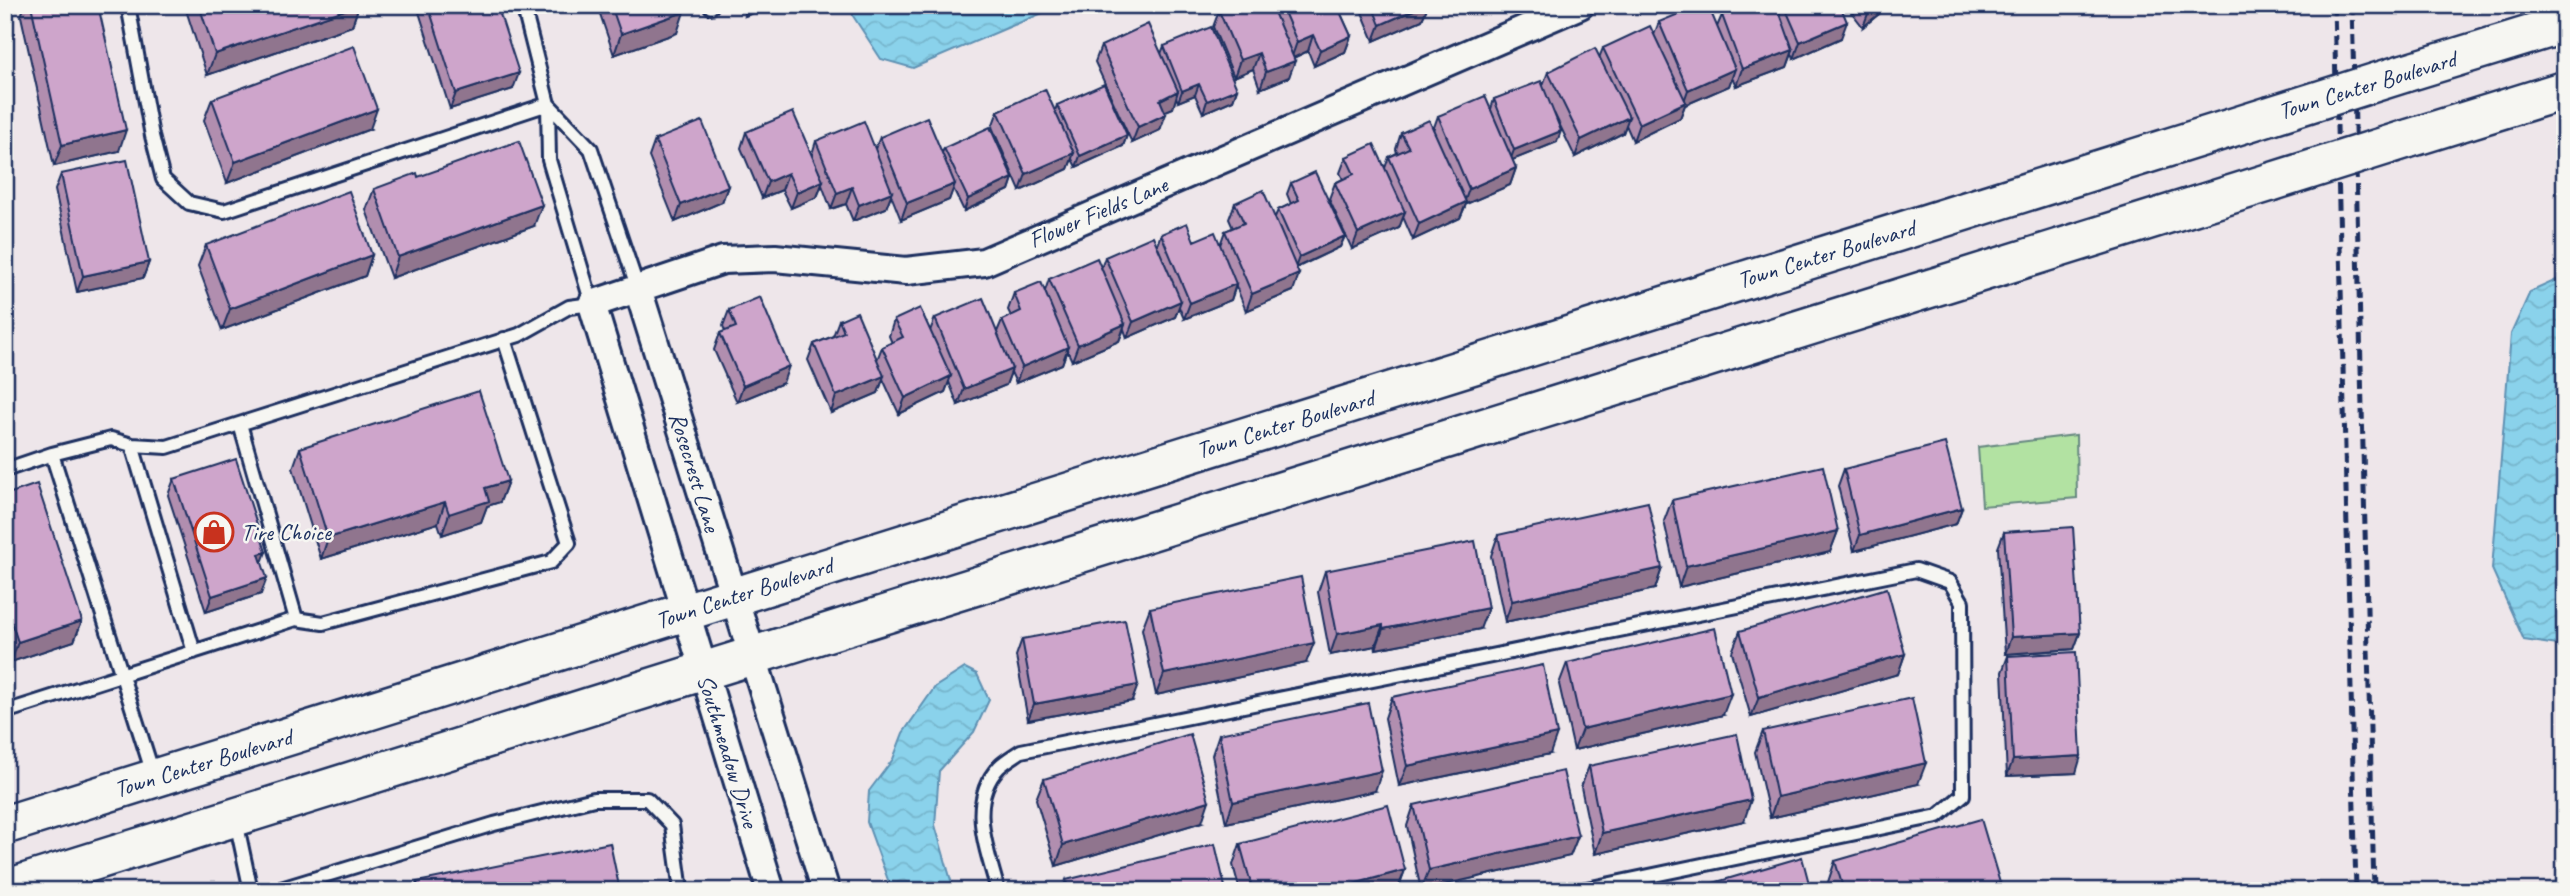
<svg xmlns="http://www.w3.org/2000/svg" width="2570" height="896" viewBox="0 0 2570 896" font-family="Caveat,sans-serif">
<style>
.pitch{fill:#b2e2a2;stroke:#668880;stroke-width:2}
.water{fill:url(#water-waves);stroke:#5e91b3;stroke-width:2}
.lines{fill:none;stroke-linecap:round;stroke-linejoin:round}
.lane-casing{stroke:#1b2f5e;stroke-width:18}
.street-casing{stroke:#1b2f5e;stroke-width:32}
.secondary-casing{stroke:#1b2f5e;stroke-width:42}
.lane{stroke:#f6f6f2;stroke-width:12}
.street{stroke:#f6f6f2;stroke-width:26}
.secondary{stroke:#f6f6f2;stroke-width:37}
.rail{stroke:#1b2f5e;stroke-width:5;stroke-dasharray:10 5;stroke-linecap:butt}
.secondary-bridge-casing{stroke:#1b2f5e;stroke-width:42;stroke-linecap:butt}
.secondary-bridge{stroke:#f6f6f2;stroke-width:37}
.wall{fill:#b18eaf;stroke:#1b2f5e;stroke-width:2}
.shaded-wall{fill:#90748e;stroke:#1b2f5e;stroke-width:2}
.building{fill:#cea5cb;stroke:#1b2f5e;stroke-width:2}
.labels{text-anchor:middle;dominant-baseline:central;stroke-width:5;stroke-linejoin:round;paint-order:stroke}
.street-label{font-size:24px;fill:#1b2f5e;stroke:#f6f6f2}
.poi-label{font-size:24px;fill:#1b2f5e;stroke:#f6f6f2;text-anchor:start}
</style>
<defs>
<pattern id="water-waves" width="16" height="10" patternUnits="userSpaceOnUse" patternTransform="scale(1.75)"><rect width="16" height="10" fill="#8ad2eb"/><path d="M0 5q4-4 8 0t8 0" fill="none" stroke="#76b5cc"/></pattern>
</defs>
<rect width="100%" height="100%" fill="#eee6ea"/>
<filter id="ink" filterUnits="userSpaceOnUse"><feTurbulence type="fractalNoise" baseFrequency=".0143" numOctaves="2"/><feDisplacementMap in="SourceGraphic" scale="14" xChannelSelector="R" yChannelSelector="G"/><feConvolveMatrix kernelMatrix="1 2 1 2 8 2 1 2 1" color-interpolation-filters="sRGB"/></filter>
<g filter="url(#ink)">
<path class="pitch" d="M2076 435 2077 498 1982 506 1978 447Z"/>
<path class="water" d="M852 5H1061L913 68 881 59 853 16Z
M2565 276V646L2524 640 2492 569 2511 334 2530 292Z
M965 668 977 674 989 700 974 732 939 771 935 825 954 891H892L867 822 869 791 893 759 903 733 935 687Z"/>
<g class="lines">
<defs>
<path id="lane" d="M128 5 152 136 163 179 189 203 224 211 548 104
M711 5V7
M548 104 591 149 638 289
M132 445 194 652
M5 470 52 454
M296 619 323 623 551 562 569 543 504 339
M5 712 296 619 240 424
M154 777 52 454 111 439 132 445 167 447 519 335 569 307 592 304 549 160 548 104 523 5
M236 821 251 891
M274 891 494 824 594 799H647L672 825 681 891
M998 891C988 851 966 802 999 767 1005 761 1014 756 1021 751L1916 570 1950 582 1962 602 1963 795 1938 816 1577 891"/>
<path id="street" d="M638 289 826 891
M771 891 592 304 723 260 775 258 906 271 984 262 1580 5"/>
<path id="secondary" d="M2405 73 2565 24
M2407 139 2565 90
M5 825 2269 116
M5 889 2271 182"/>
</defs>
<use href="#lane" class="lane-casing"/>
<use href="#street" class="street-casing"/>
<use href="#secondary" class="secondary-casing"/>
<use href="#lane" class="lane"/>
<use href="#street" class="street"/>
<use href="#secondary" class="secondary"/>
<path class="rail" d="M2334 5 2356 891
M2352 5 2374 891"/>
<defs>
<path id="secondary-bridge" d="M2269 116 2405 73
M2271 182 2407 139"/>
</defs>
<use href="#secondary-bridge" class="secondary-bridge-casing"/>
<use href="#secondary-bridge" class="secondary-bridge"/>
</g>
<path class="wall" d="M25 5H98L119 151 54 166 21 16Z
M187 5H359L352 26 207 75 186 10Z
M419 5H497L513 89 450 109 418 9Z
M597 5H682L677 33 614 55Z
M742 5H774L745 16Z
M1232 5H1337L1351 36 1345 52 1314 66 1308 51 1293 58 1289 77 1260 89 1253 69 1234 77 1213 27 1219 11Z
M1359 5H1428L1422 20 1374 41Z
M1737 5H1840L1841 38 1794 59 1792 54 1787 67 1736 86 1732 77 1729 86 1685 105 1680 118 1633 141 1626 125 1623 133 1575 157 1554 113 1557 142 1512 160 1516 168 1510 185 1466 204 1460 218 1413 240 1403 217 1399 228 1352 249 1329 199 1335 183 1343 179 1340 173 1346 157 1385 168 1389 157 1397 153 1396 149 1401 133 1433 130 1438 116 1491 109 1494 99 1543 85 1548 72 1599 58 1603 48 1654 35 1659 22 1717 27 1722 15 1737 9Z
M1846 5H1890L1863 27Z
M1101 46 1161 54 1164 46 1237 89 1233 100 1203 113 1195 95 1178 102 1176 97 1173 108 1165 111 1160 130 1132 143 1095 62Z
M212 99 370 129 227 183 204 120Z
M1057 105 1127 135 1123 146 1076 167 1072 159 1068 169 1020 191 992 127 998 111H1055Z
M746 132 812 154 816 141 875 149 880 137 942 153 944 148 1013 178 1009 190 964 211 953 188 949 200 901 220 891 195 886 208 853 221 846 204 831 209 822 185 817 197 791 208 782 190 762 198 741 148Z
M655 140 728 186 722 202 675 222 649 157Z
M61 174 149 262 143 278 77 292 55 190Z
M418 177 534 226 391 278 366 210 374 189Z
M1291 183 1345 236 1340 247 1296 268 1293 291 1246 311 1236 286 1231 300 1184 319 1179 307 1175 317 1127 338 1124 329 1119 341 1072 361 1067 350 1062 364 1016 383 1011 372 1006 385 958 405 949 382 945 392 899 414 883 379 878 393 831 413 808 360 814 344 833 336 839 320 877 360 882 347 892 343 889 336 894 320 930 331 935 318 997 332 1002 320 1011 316 1008 310 1014 293 1045 291 1049 279 1101 269 1105 257 1157 245 1161 234 1220 245 1225 231 1233 228 1229 219 1235 203 1275 217 1278 210 1291 204 1287 194Z
M206 245 372 255 365 276 222 330 198 266Z
M729 310 783 383 737 402 714 350 720 333 725 331 723 326Z
M300 448 508 481 500 502 487 506 481 522 442 535 438 523 321 559 293 468Z
M1844 469 1962 508 1956 524 1854 551 1838 486Z
M174 479 262 564 261 594 206 612 168 495Z
M5 495 82 621 74 641 11 662 5 646Z
M1672 500 1838 531 1830 552 1679 587 1664 521Z
M2004 532 2080 633 2074 649 2005 654 1998 548Z
M1498 535 1662 568 1655 589 1505 622 1491 556Z
M1325 571 1480 629 1376 649 1375 646 1330 655 1318 592Z
M1150 608 1306 663 1156 695 1142 629Z
M1740 631 1905 654 1898 674 1751 717 1732 652Z
M1022 639 1132 701 1028 720 1016 656Z
M2008 656 2076 773 2007 776 2002 672Z
M1567 663 1723 715 1574 750 1559 684Z
M1392 697 1550 754 1399 786 1385 718Z
M1763 731 1918 784 1770 818 1755 752Z
M1219 734 1375 791 1226 823 1212 755Z
M1589 766 1744 821 1595 854 1581 787Z
M1044 779 1202 822 1056 866 1036 799Z
M1414 805 1578 836 1570 856 1421 890 1407 826Z
M1240 844 1405 870 1397 891H1240L1233 865Z
M1835 861 1997 891H1830L1828 882Z
M1066 880 1069 891H1062Z
M417 882 620 891H414Z"/>
<path class="shaded-wall" d="M359 5 352 26 207 75 215 54Z
M749 5H774L745 16Z
M1425 5H1428L1422 20 1374 41 1380 25Z
M1875 5H1890L1863 27 1869 11Z
M684 12 677 33 614 55 621 34Z
M1847 22 1841 38 1794 59 1800 42Z
M1313 35 1308 51 1291 59 1297 42Z
M1351 36 1345 52 1314 66 1320 50Z
M1793 50 1787 67 1736 86 1742 69Z
M1259 53 1253 69 1234 77 1240 60Z
M1295 61 1289 77 1260 89 1266 72Z
M1735 69 1729 86 1685 105 1680 118 1633 141 1639 124 1683 104 1688 90Z
M519 73 513 89 450 109 456 93Z
M1199 84 1195 95 1178 102 1182 91Z
M1237 89 1233 100 1203 113 1207 101Z
M1178 91 1173 108 1154 116 1160 100Z
M377 109 370 129 227 183 235 162Z
M1166 114 1160 130 1132 143 1138 127Z
M1629 117 1623 133 1575 157 1581 140Z
M126 130 119 151 54 166 62 145Z
M1561 131 1557 142 1510 161 1514 150Z
M1127 135 1123 146 1076 167 1080 156Z
M1074 153 1068 169 1020 191 1026 174Z
M1516 168 1510 185 1466 204 1460 218 1413 240 1419 224 1464 203 1469 189Z
M788 173 782 190 762 198 768 182Z
M1013 178 1009 190 964 211 968 199Z
M823 181 817 197 791 208 797 192Z
M955 184 949 200 901 220 907 203Z
M728 186 722 202 675 222 681 205Z
M852 187 846 204 831 209 837 193Z
M892 192 886 208 853 221 859 205Z
M542 205 534 226 391 278 398 257Z
M1405 212 1399 228 1352 249 1358 233Z
M1345 236 1340 247 1295 268 1299 257Z
M372 255 365 276 222 330 230 309Z
M149 262 143 278 77 292 83 276Z
M1299 274 1293 291 1246 311 1252 294Z
M1236 284 1231 300 1184 319 1190 303Z
M1181 301 1175 317 1127 338 1133 322Z
M1125 324 1119 341 1072 361 1078 345Z
M1068 347 1062 364 1016 383 1022 367Z
M789 366 783 383 737 402 743 386Z
M1012 369 1006 385 958 405 964 389Z
M884 376 878 393 831 413 836 396Z
M951 376 945 392 899 414 905 398Z
M508 481 500 502 487 506 481 522 442 535 449 514 485 488Z
M445 502 438 523 321 559 328 538Z
M1962 508 1956 524 1854 551 1860 535Z
M1838 531 1830 552 1679 587 1686 566Z
M266 552 260 568 259 554Z
M1662 568 1655 589 1505 622 1512 601Z
M267 578 261 594 206 612 212 596Z
M1488 608 1480 629 1376 649 1383 629Z
M82 621 74 641 11 662 18 642Z
M1383 625 1375 646 1330 655 1337 634Z
M2080 633 2074 649 2005 654 2011 637Z
M1314 643 1306 663 1156 695 1164 674Z
M1905 654 1898 674 1751 717 1759 697Z
M1138 685 1132 701 1028 720 1034 704Z
M1731 694 1723 715 1574 750 1582 729Z
M1557 734 1550 754 1399 786 1407 766Z
M2081 756 2076 773 2007 776 2013 760Z
M1926 763 1918 784 1770 818 1777 797Z
M1382 771 1375 791 1226 823 1233 802Z
M1751 800 1744 821 1595 854 1602 833Z
M1209 801 1202 822 1056 866 1063 845Z
M1578 836 1570 856 1421 890 1429 870Z
M1405 870 1397 891H1327Z
M2000 883 1997 891H1973Z"/>
<path class="building" d="M31 5H98L126 130 62 145Z
M199 5H359L215 54Z
M428 5H497L519 73 456 93Z
M611 5H682L684 12 621 34Z
M1232 5H1271L1295 61 1266 72 1259 53 1240 60 1219 11Z
M1281 5H1337L1351 36 1320 50 1313 35 1297 42Z
M1372 5H1425L1380 25Z
M1700 5H1708L1735 69 1688 90 1659 22Z
M1748 5H1777L1793 50 1742 69 1722 15Z
M1784 5H1840L1847 22 1800 42Z
M1865 5H1875L1869 11Z
M1148 24 1178 91 1160 100 1166 114 1138 127 1101 46Z
M1650 26 1686 102 1639 124 1603 48Z
M1211 27 1237 89 1207 101 1199 84 1182 91 1164 46Z
M354 46 377 109 235 162 212 99Z
M1595 48 1629 117 1581 140 1548 72Z
M1541 81 1561 131 1514 150 1494 99Z
M1104 84 1127 135 1080 156 1057 105Z
M1045 89 1074 153 1026 174 998 111Z
M1485 96 1516 168 1469 189 1438 116Z
M793 112 823 181 797 192 788 173 768 182 746 132Z
M927 117 955 184 907 203 880 137Z
M1429 120 1466 202 1419 224 1389 157 1409 148 1401 133Z
M702 121 728 186 681 205 655 140Z
M864 121 892 192 859 205 852 187 837 193 816 141Z
M990 127 1013 178 968 199 944 148Z
M519 141 542 205 398 257 374 189 417 173 418 177Z
M1374 144 1405 212 1358 233 1335 183 1354 174 1346 157Z
M127 160 149 262 83 276 61 174Z
M1315 172 1345 236 1299 257 1278 210 1299 200 1291 183Z
M1263 190 1299 274 1252 294 1225 231 1244 223 1235 203Z
M349 191 372 255 230 309 206 245Z
M1187 223 1194 241 1215 232 1236 284 1190 303 1161 234Z
M1153 236 1181 301 1133 322 1105 257Z
M1097 258 1125 324 1078 345 1049 279Z
M1041 282 1068 347 1022 367 1002 320 1021 311 1014 293Z
M760 297 789 366 743 386 720 333 736 327 729 310Z
M983 298 1012 369 964 389 935 318Z
M920 308 951 376 905 398 882 347 903 337 894 320Z
M857 312 884 376 836 396 814 344 844 332 839 320Z
M479 391 508 481 485 488 489 501 449 514 445 502 328 538 300 448Z
M1945 443 1962 508 1860 535 1844 469Z
M236 459 266 552 259 554 267 578 212 596 174 479Z
M1823 466 1838 531 1686 566 1672 500Z
M37 484 82 621 18 642 5 603V495Z
M1648 502 1662 568 1512 601 1498 535Z
M2073 527 2080 633 2011 637 2004 532Z
M1475 541 1488 608 1383 629V625L1337 634 1325 571Z
M1301 577 1314 643 1164 674 1150 608Z
M1887 588 1905 654 1759 697 1740 631Z
M1125 620 1138 685 1034 704 1022 639Z
M1715 628 1731 694 1582 729 1567 663Z
M2076 652 2081 756 2013 760 2008 656Z
M1543 665 1557 734 1407 766 1392 697Z
M1912 698 1926 763 1777 797 1763 731Z
M1368 703 1382 771 1233 802 1219 734Z
M1190 734 1209 801 1063 845 1044 779Z
M1737 734 1751 800 1602 833 1589 766Z
M1563 771 1578 836 1429 870 1414 805Z
M1388 805 1405 870 1327 891H1253L1240 844Z
M1981 819 2000 883 1973 891H1844L1835 861Z
M610 843 620 891H419L417 882Z
M1215 844 1226 891H1069L1066 880Z
M1802 857 1811 891H1686Z"/>
</g>
<defs>
<symbol id="shop-ring" viewBox="-11 -11 22 22"><circle r="9.5" fill="#f6f6f2" stroke="#c8321e" stroke-width="1.5"/><path d="M-5-2.5h2.3a2.7 3.5 0 0 1 5.4 0H5L5.5 6h-11ZM-1.5-2.5h3a1.5 2.3 0 0 0-3 0Z" fill="#c8321e"/></symbol>
</defs>
<g fill-rule="evenodd">
<use href="#shop-ring" x="192" y="510" width="44" height="44"/>
</g>
<g class="labels">
<g class="street-label">
<text transform="translate(2367 85) rotate(-17)">Town Center Boulevard</text>
<text transform="translate(1098 212) rotate(-23)">Flower Fields Lane</text>
<text transform="translate(1826 254) rotate(-17)">Town Center Boulevard</text>
<text transform="translate(1285 424) rotate(-17)">Town Center Boulevard</text>
<text transform="translate(695 472) rotate(73)">Rosecrest Lane</text>
<text transform="translate(744 593) rotate(-18)">Town Center Boulevard</text>
<text transform="translate(728 751) rotate(73)">Southmeadow Drive</text>
<text transform="translate(203 763) rotate(-17)">Town Center Boulevard</text>
</g>
<g class="poi-label">
<text x="241" y="532">Tire Choice</text>
</g>
</g>
<rect width="2570" height="896" fill="none" stroke="#f6f6f2" stroke-width="28"/>
<rect x="14" y="14" width="2542" height="868" fill="none" stroke="#1b2f5e" stroke-width="2.5" filter="url(#ink)"/>
</svg>
